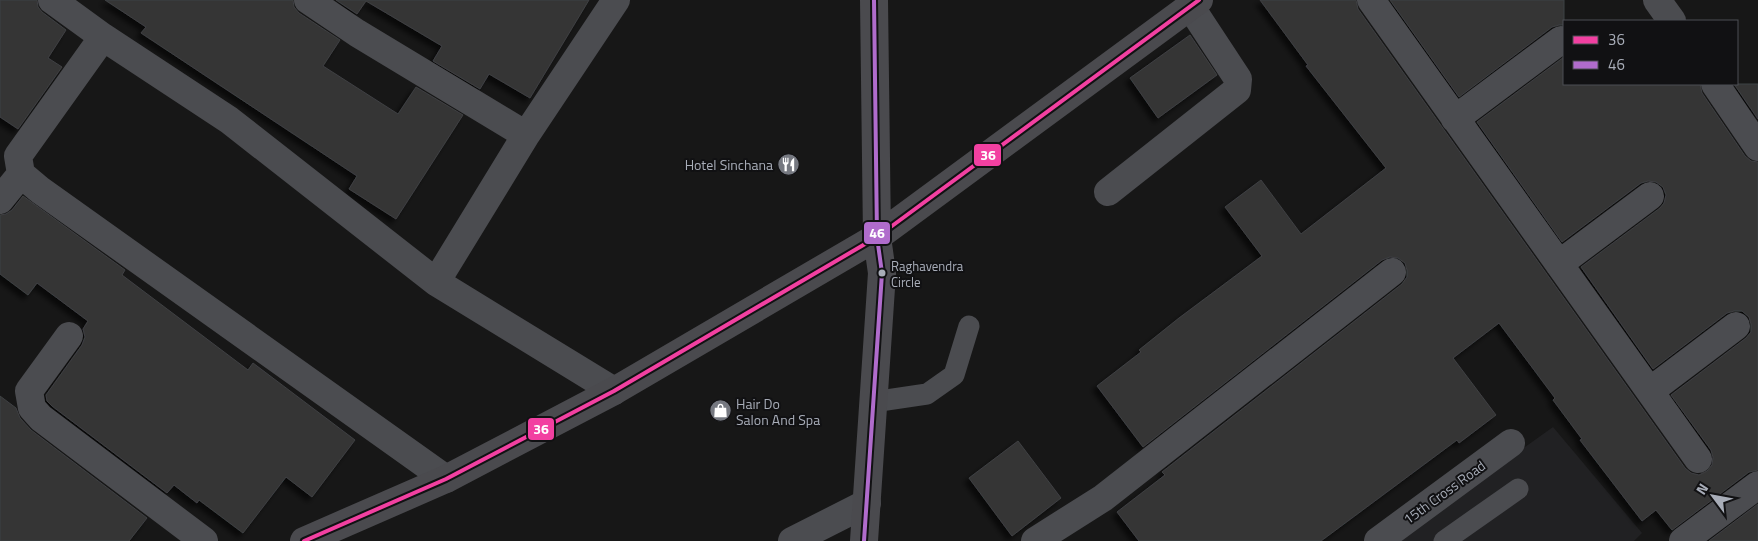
<svg xmlns="http://www.w3.org/2000/svg" width="1758" height="541" viewBox="0 0 1758 541" font-family="'Titillium Web',sans-serif">
<style>
.built{fill:#212123}
.building{fill:#353536;stroke:#3f4043;filter:url(#shadow)}
.lines{fill:none;stroke-linecap:round;stroke-linejoin:round}
.lane{stroke:#4b4c50;stroke-width:21}
.street{stroke:#4b4c50;stroke-width:28}
.secondary{stroke:#4a4a4e;stroke-width:28}
.bus-1-casing{stroke:#111113;stroke-width:8}
.bus-2-casing{stroke:#111113;stroke-width:8}
.bus-1{stroke:#f240a1;stroke-width:4}
.bus-2{stroke:#b06ccc;stroke-width:4}
.bus-dot{fill:#a8adb8;stroke:#111113;stroke-width:2}
.labels{text-anchor:middle;dominant-baseline:central;stroke-width:4;stroke-linejoin:round;paint-order:stroke}
.bus-label{font-size:13px;fill:#a8adb8;stroke:#111113;text-anchor:start}
.poi-label{font-size:14px;fill:#a8adb8;stroke:#111113;text-anchor:end}
.street-label{font-size:14px;fill:#a8adb8;stroke:#111113}
.line-badge{stroke:#111113;stroke-width:2}
.badge-label{font-size:14px;text-anchor:middle;font-weight:bold;fill:#fff}
</style>
<defs>
<filter id="shadow"><feDropShadow dx="-4.5" dy="4.5" stdDeviation="2.5" flood-color="#0009"/></filter>
</defs>
<rect width="100%" height="100%" fill="#171717"/>
<path class="built" d="M1553 427 1642 533 1634 541H1393Z"/>
<path class="building" d="M0 0H37L38 7 42 12 66 30 48 58 62 67 18 129 0 117Z
M105 0H293L294 7 299 13 340 40 323 66 398 114 416 87 463 115 396 219 349 189 357 176 141 33 146 27Z
M336 0H589L530 98 489 74 480 89 433 61 442 46 366 1 357 14Z
M1260 0H1356L1358 9 1685 468 1691 473 1699 475 1707 471 1712 465 1713 457 1711 450 1671 395 1746 338 1751 332V324L1749 317 1742 311H1734L1727 313 1653 369 1581 267 1660 208 1664 203 1666 195 1663 187 1656 182 1648 181 1641 183 1562 242 1477 122 1564 57V84H1700L1702 93 1745 156 1751 161 1758 162V470L1749 472 1672 530 1656 510 1642 521 1580 440 1582 439 1553 400 1555 398 1499 323 1453 358 1496 415 1459 443 1457 440 1321 541H1139L1117 512 1165 475 1162 472 1402 284 1407 277V270L1405 263 1398 258 1390 257 1382 260 1143 447 1097 386 1141 352 1139 350 1179 318 1262 256 1225 207 1261 180 1301 234 1386 168 1306 66 1308 65Z
M1390 0H1564V25H1559L1552 27 1459 97Z
M1190 35 1217 75 1158 118 1130 78Z
M1734 84H1758V119Z
M23 196 125 270 122 275 248 370 253 363 355 440 312 497 286 477 243 533 199 500 197 503 174 485 167 493 52 406 47 401 46 395 82 345 85 337 83 329 88 321 37 283 28 295 0 274V215L6 214 12 210Z
M0 396 16 408 20 418 31 430 147 518 129 541H0Z
M1018 441 1061 498 1012 536 969 478Z
M1758 504V541H1709Z"/>
<g class="lines">
<path class="lane" d="M873 402 927 394 954 375 969 326
M1444 541 1518 489"/>
<path class="street" d="M52 0 103 37 229 120 436 282 614 391
M308 0 357 33 526 135
M1371 0 1698 459
M1657 0 1672 21
M103 37 18 156 21 174 40 190 446 479
M1715 84 1758 147
M1455 119 1561 40
M1108 192 1237 90 1238 79 1190 6
M0 200 21 174
M1559 264 1650 196
M436 282 526 135 616 0
M69 336 29 391 32 408 41 418 204 541
M1650 391 1736 326
M792 541 867 503
M1035 541 1103 498 1392 272
M1378 541 1511 443
M1683 541 1758 485"/>
<path class="secondary" d="M304 541 446 479 614 391 877 237 1199 0
M864 541 882 273 877 237 874 0"/>
<defs>
<path id="bus-1" d="M304 541 446 479 614 391 877 237 1199 0"/>
<path id="bus-2" d="M864 541 882 273 877 237 874 0"/>
</defs>
<use href="#bus-1" class="bus-1-casing"/>
<use href="#bus-2" class="bus-2-casing"/>
<use href="#bus-1" class="bus-1"/>
<use href="#bus-2" class="bus-2"/>
</g>
<defs>
<symbol id="restaurant-disc" viewBox="-11 -11 22 22"><circle r="9.5" fill="#757880" stroke="#111113"/><path d="M-5-6h1v4h1v-4h1v4h1v-4h1v5L-1.5 .5V6h-2V.5L-5-1ZM5-6V6H3V1.5H1.5Q1.5-4 5-6Z" fill="#fff"/></symbol>
<symbol id="shop-disc" viewBox="-11 -11 22 22"><circle r="9.5" fill="#757880" stroke="#111113"/><path d="M-5-2.5h2.3a2.7 3.5 0 0 1 5.4 0H5L5.5 6h-11ZM-1.5-2.5h3a1.5 2.3 0 0 0-3 0Z" fill="#fff"/></symbol>
</defs>
<g fill-rule="evenodd">
<use href="#restaurant-disc" x="776" y="152" width="25" height="25"/>
<use href="#shop-disc" x="708" y="398" width="25" height="25"/>
</g>
<circle class="bus-dot" cx="882" cy="273" r="4.5"/>
<g class="labels">
<g class="bus-label">
<text x="891" y="266">Raghavendra<tspan x="891" dy="16">Circle</tspan></text>
</g>
<g class="poi-label">
<text x="773" y="164">Hotel Sinchana</text>
<text x="736" y="403" text-anchor="start">Hair Do<tspan x="736" dy="16">Salon And Spa</tspan></text>
</g>
<g class="street-label">
<text transform="translate(1444 492) rotate(-36)">15th Cross Road</text>
</g>
</g>
<g class="line-badge">
<rect x="973" y="143" width="29" height="24" rx="5" fill="#f240a1"/>
<rect x="863" y="221" width="28" height="24" rx="5" fill="#b06ccc"/>
<rect x="527" y="417" width="28" height="24" rx="5" fill="#f240a1"/>
</g>
<g class="badge-label">
<text x="988" y="160">36</text>
<text x="877" y="238">46</text>
<text x="541" y="434">36</text>
</g>
<rect x="1563" y="20" width="175" height="65" fill="#111113" stroke="#4d4f55"/>
<rect x="1573" y="36" width="25" height="8" fill="#f240a1" stroke="#4d4f55"/>
<text x="1608" y="45" font-size="15" fill="#a8adb8">36</text>
<rect x="1573" y="61" width="25" height="8" fill="#b06ccc" stroke="#4d4f55"/>
<text x="1608" y="70" font-size="15" fill="#a8adb8">46</text>
<g transform="translate(1713 496) rotate(302)" stroke="#111113" stroke-width="4" paint-order="stroke">
<path d="M0-4L9 19L0 12L-9 19Z" fill="#a8adb8"/>
<text y="-8" font-size="14" font-weight="bold" text-anchor="middle" fill="#a8adb8">N</text>
</g>
</svg>
